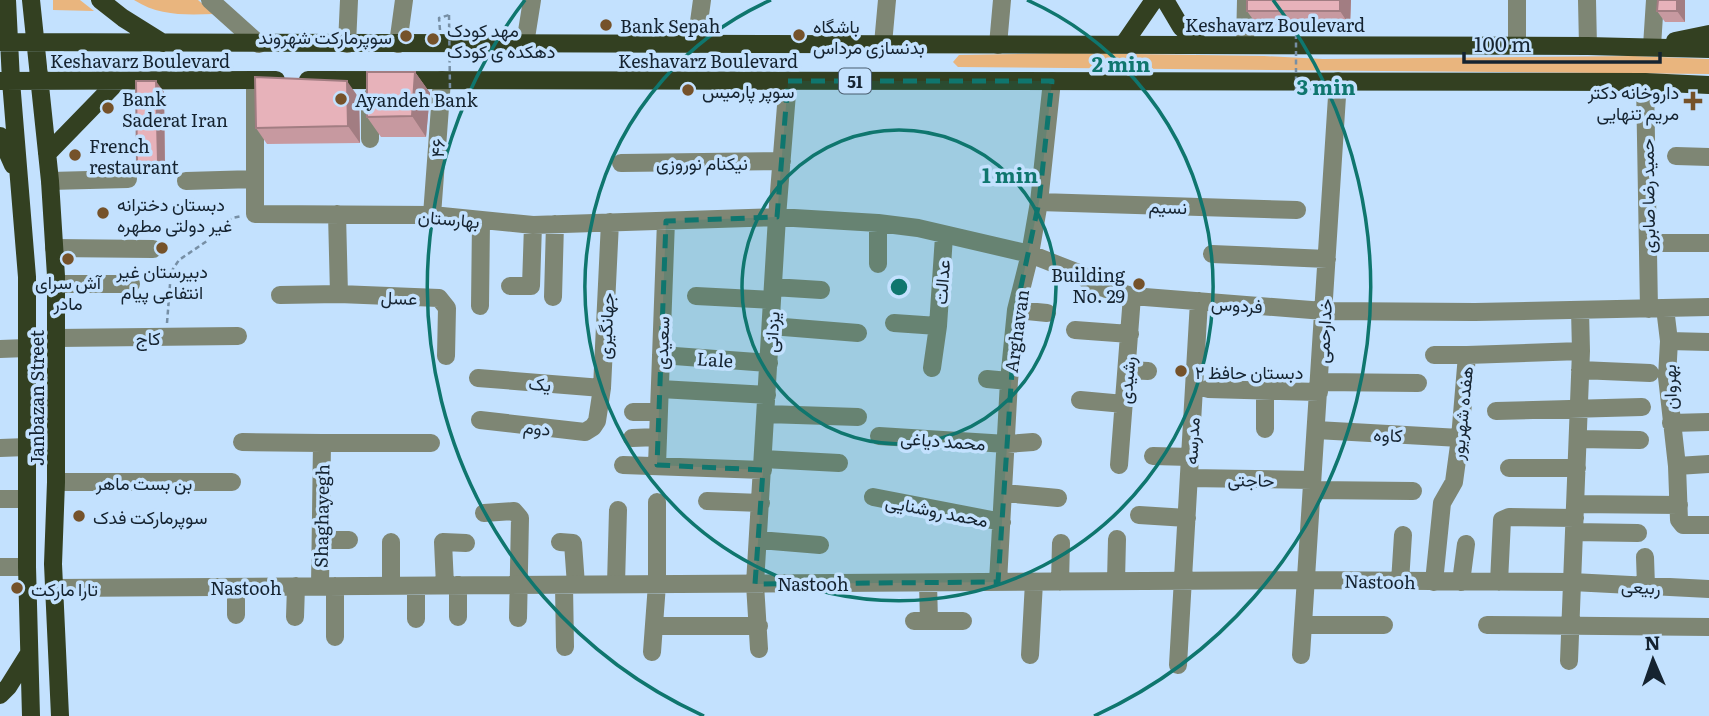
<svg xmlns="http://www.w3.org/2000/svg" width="1709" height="716" viewBox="0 0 1709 716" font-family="Literata,Vazirmatn,serif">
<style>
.green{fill:#e9b57e}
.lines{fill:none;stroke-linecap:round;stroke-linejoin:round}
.path{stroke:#778fa5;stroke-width:2.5;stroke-dasharray:5 3.5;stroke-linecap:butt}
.minor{stroke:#7e8674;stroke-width:18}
.major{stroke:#334021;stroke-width:18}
.path-bridge{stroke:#778fa5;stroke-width:2.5;stroke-dasharray:5 3.5;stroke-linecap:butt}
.wall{fill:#c799a0}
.shaded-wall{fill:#a27d82}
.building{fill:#e7b2ba;stroke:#a27d82;stroke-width:2}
.marked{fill:#0f766e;fill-opacity:0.2;stroke:#0f766e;stroke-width:5;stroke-dasharray:14 9;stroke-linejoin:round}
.ring{fill:none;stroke:#0f766e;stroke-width:3.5}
.poi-dot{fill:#75522a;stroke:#c3e1fe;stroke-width:2.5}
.labels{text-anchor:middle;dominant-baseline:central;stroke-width:7;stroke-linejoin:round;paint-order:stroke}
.shield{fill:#c3e1fe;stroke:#495c6e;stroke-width:2}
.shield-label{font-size:16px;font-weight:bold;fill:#152330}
.street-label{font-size:18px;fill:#152330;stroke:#c3e1fe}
.poi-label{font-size:18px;fill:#152330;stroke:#c3e1fe;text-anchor:start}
.centre{fill:#0f766e;stroke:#c3e1fe;stroke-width:3.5}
.ring-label{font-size:21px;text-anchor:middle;font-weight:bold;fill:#0f766e;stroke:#c3e1fe;stroke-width:7;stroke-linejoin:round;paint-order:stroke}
</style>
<rect width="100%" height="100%" fill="#c3e1fe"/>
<path class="green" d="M53 0H80L94 11 53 10Z
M134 0H198L214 14C185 15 159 16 134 0Z
M1066 53 1264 56 1323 59 1634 56 1709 59V74L958 67 953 62 959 55Z"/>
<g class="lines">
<path class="path" d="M440 30 439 18 449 15
M167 323 171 272 179 260 207 241 232 218 242 216"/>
<path class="minor" d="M210 0 259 44
M1587 0 1588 46
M347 44 349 0
M398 44 404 0
M525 44 532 0
M696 44 702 0
M883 44 887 0
M998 45 1002 0
M1245 45 1246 0
M1517 46V0
M1652 46 1655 0
M255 80V214L432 215 533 225 777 217 878 223 918 228 1030 254 1081 274 1092 285 1132 296 1324 311 1475 312 1709 307
M1645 82 1649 309
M370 98V139
M1676 156 1709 157
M621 163 782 161
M50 181 128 179
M186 181 255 179
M1039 202 1297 210
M337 214 339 294
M432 215 442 80
M878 223V264
M1648 243H1709
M54 248 153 249
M1212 254 1327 259
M56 284H131
M510 286H531L533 225
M773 287 821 290
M280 295 339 294 439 298 447 308 446 356
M696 296 772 300
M553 297 555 224
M480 306 481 221
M1665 308 1669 341 1667 377 1677 466 1679 520 1683 525H1709
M1016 310 1047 313
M894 323 938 326 944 236
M771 326 858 333
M1075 330 1130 334
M57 338 238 336
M1669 341 1709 342
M0 349 27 348
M661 355 769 363
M1434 355H1467
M932 368 938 326
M1127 370 1148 371
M1580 370 1650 373
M478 378 602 388
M987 379 1009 381
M1320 382 1418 383
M660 389 767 395
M1208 389 1319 392
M1080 400 1124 404
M1496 411 1642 407
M633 412H659
M766 414 858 417
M480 420 585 432 593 427 597 421 602 388 610 222
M1671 423 1709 422
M1265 429V392
M1316 430 1460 438
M879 436 1007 444 1033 442
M632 438 658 437
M1578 439 1640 440
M242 442 322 443 320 586
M322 443H431
M0 448 27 447
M1153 456 1190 457
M763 459 839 463
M623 465 763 470
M657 465 666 221
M1119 465 1132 296
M1677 466 1709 464
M1509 468H1577
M1189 478 1312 480
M56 482H232
M1312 490 1413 491
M1004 493 1058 498
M873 497 1002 522
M0 499H27
M707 501 761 503
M1575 504 1679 505
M484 513 514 511 520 518 518 618
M1139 515 1187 518
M1574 532 1638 533
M322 540H349
M759 540 820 545
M560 542 573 543 576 585
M1645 557 1646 586
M0 567H27
M1116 581 1117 539
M998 582 1009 381 1016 310 1030 254 1039 202 1052 81
M1060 582 1061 543
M1400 582 1403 535
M1434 582 1442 503 1454 482 1460 438 1467 355 1581 351
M1461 582 1466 544
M1499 582 1502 520 1509 517 1575 518
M928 583 929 621
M616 584 618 510
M445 585 443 542 466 543
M458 585V617
M564 585 565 647
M391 586V542
M416 586V619
M236 587V615
M54 588 1305 580 1572 582 1709 589
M295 617 296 586
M914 621H963
M1303 625H1384
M1487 625 1709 627
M656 626H759
M335 637V586
M759 649 755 584 777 217 788 81
M652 652 657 584V502
M1030 655 1034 582
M1301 655 1338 81
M1569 661 1581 351 1580 310
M1178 665 1199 301"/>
<path class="major" d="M7 0 11 81 27 277V567L31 716
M31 0 50 181 56 276V482L53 564 60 716
M100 0 123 18 163 43
M1165 0 1181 27 1201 45
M1675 41 1709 34
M0 42 1588 46 1709 49
M1123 45 1154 0
M308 80 1645 82 1709 85
M0 81 276 80
M0 136 13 165
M47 154 118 81
M0 695 8 687 28 655"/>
<path class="path-bridge" d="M449 15 450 90
M1296 90V29"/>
</g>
<path class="wall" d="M1247 0H1351L1350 26 1257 25 1247 11Z
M1685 0V22H1665L1657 11Z
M415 72 430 93 426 137H381L367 117Z
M164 92 165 173 145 174 137 163Z
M359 98 360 143 267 144 256 128Z"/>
<path class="shaded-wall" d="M1340 0H1351L1350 26 1340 11Z
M1677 0H1685V22L1677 11Z
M415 72 430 93 426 137 412 116Z
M156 81 164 92 165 173 158 162Z
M347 81 359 98 360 143 348 126Z"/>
<path class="building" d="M1247 0H1340V11H1247Z
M1658 0H1677V11H1657Z
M367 72H415L412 116 367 117Z
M255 77 347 81 348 126 256 128Z
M136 81H156L158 162 137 163Z"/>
<path class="marked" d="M788 81H1052L1039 202 1016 310 998 582 755 584 763 470 657 465 666 221 777 217Z"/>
<g class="ring">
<circle cx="899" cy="287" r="157"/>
<path d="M1027 0A314 314 0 1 1 771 0"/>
<path d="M704 716A471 471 0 0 1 525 0M1273 0A471 471 0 0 1 1094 716"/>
</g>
<g class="poi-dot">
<circle cx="606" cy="25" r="7"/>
<circle cx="799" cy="35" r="7"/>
<circle cx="406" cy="36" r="7"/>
<circle cx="433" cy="39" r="7"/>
<circle cx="688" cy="90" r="7"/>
<circle cx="341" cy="99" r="7"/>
<path d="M1689.5 90.5h7v7h7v7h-7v7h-7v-7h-7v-7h7z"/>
<circle cx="108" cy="108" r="7"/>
<circle cx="75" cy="155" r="7"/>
<circle cx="103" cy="213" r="7"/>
<circle cx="162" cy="248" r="7"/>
<circle cx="68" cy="259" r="7"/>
<circle cx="1139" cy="284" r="7"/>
<circle cx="1181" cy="371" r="7"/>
<circle cx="79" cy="516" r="7"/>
<circle cx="17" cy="588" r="7"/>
</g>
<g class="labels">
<rect class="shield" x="839" y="68.5" width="32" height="25" rx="5"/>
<g class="shield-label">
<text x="855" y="81">51</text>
</g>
<g class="street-label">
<text x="1275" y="24">Keshavarz Boulevard</text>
<text x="140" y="60">Keshavarz Boulevard</text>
<text x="708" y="60">Keshavarz Boulevard</text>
<text transform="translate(437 148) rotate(-86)">۴۶</text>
<text x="702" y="162">نیکنام نوروزی</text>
<text transform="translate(1647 196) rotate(-91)">حمید رضا صابری</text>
<text transform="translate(1168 206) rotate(2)">نسیم</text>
<text transform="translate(449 218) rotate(5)">بهارستان</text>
<text transform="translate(941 282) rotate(-86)">عدالت</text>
<text transform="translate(399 297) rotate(2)">عسل</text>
<text transform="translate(1237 304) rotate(4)">فردوس</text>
<text transform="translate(605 326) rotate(-87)">جهانگیری</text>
<text transform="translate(1016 331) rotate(-82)">Arghavan</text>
<text transform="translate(1323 331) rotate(-87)">خدارحمی</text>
<text transform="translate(771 332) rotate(-87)">یزدانی</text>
<text x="148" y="337">کاج</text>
<text transform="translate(661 343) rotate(-88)">سعیدی</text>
<text transform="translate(715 359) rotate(4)">Lale</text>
<text transform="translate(1126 380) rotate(-85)">رشیدی</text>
<text transform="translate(540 383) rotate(5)">یک</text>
<text transform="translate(1669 387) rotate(-92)">بهروان</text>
<text transform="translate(36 398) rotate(-90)">Janbazan Street</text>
<text transform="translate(1461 413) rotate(-84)">هفده شهریور</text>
<text transform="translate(537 427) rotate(6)">دوم</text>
<text transform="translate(1388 434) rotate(3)">کاوه</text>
<text transform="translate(943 440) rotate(4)">محمد دیاغی</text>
<text transform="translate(1191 441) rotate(-87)">مدرسه</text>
<text transform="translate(1251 479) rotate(1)">حاجتی</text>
<text x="144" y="482">بن بست ماهر</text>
<text transform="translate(937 510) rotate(11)">محمد روشنایی</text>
<text transform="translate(321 516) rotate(-89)">Shaghayegh</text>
<text transform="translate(1380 581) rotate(1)">Nastooh</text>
<text x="813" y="583">Nastooh</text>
<text transform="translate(1641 586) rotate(3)">ربیعی</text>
<text x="246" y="587">Nastooh</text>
</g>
<g class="poi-label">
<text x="620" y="25">Bank Sepah</text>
<text x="813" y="25">باشگاه<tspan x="813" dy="21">بدنسازی مرداس</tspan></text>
<text x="447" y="29">مهد کودک<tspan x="447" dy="21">دهکده ی کودک</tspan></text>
<text x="392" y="36" text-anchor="end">سوپرمارکت شهروند</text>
<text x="702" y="90">سوپر پارمیس</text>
<text x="1679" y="91" text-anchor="end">داروخانه دکتر<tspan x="1679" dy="21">مریم تنهایی</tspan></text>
<text x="122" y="98">Bank<tspan x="122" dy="21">Saderat Iran</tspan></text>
<text x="355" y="99">Ayandeh Bank</text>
<text x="89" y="145">French<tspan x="89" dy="21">restaurant</tspan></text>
<text x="117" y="203">دبستان دخترانه<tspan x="117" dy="21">غیر دولتی مطهره</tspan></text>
<text x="162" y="270" text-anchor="middle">دبیرستان غیر<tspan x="162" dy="21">انتفاعی پیام</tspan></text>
<text x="1125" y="274" text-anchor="end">Building<tspan x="1125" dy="21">No. 29</tspan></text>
<text x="68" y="281" text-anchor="middle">آش سرای<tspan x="68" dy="21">مادر</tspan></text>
<text x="1195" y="371">دبستان حافظ ۲</text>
<text x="93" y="516">سوپرمارکت فدک</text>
<text x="31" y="588">تارا مارکت</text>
</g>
</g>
<circle cx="899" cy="287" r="10" class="centre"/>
<g class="ring-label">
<text x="1121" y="72">2 min</text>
<text x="1326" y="95">3 min</text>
<text x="1010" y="183">1 min</text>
</g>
<g transform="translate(1653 660) rotate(358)" stroke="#c3e1fe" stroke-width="5" paint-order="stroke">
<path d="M0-5L12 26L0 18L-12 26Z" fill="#152330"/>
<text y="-10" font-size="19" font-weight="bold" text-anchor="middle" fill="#152330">N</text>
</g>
<path d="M1464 52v10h196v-10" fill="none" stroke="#152330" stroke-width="3.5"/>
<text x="1474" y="52" font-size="21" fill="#152330" stroke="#c3e1fe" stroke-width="5" paint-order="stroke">100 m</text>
</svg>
